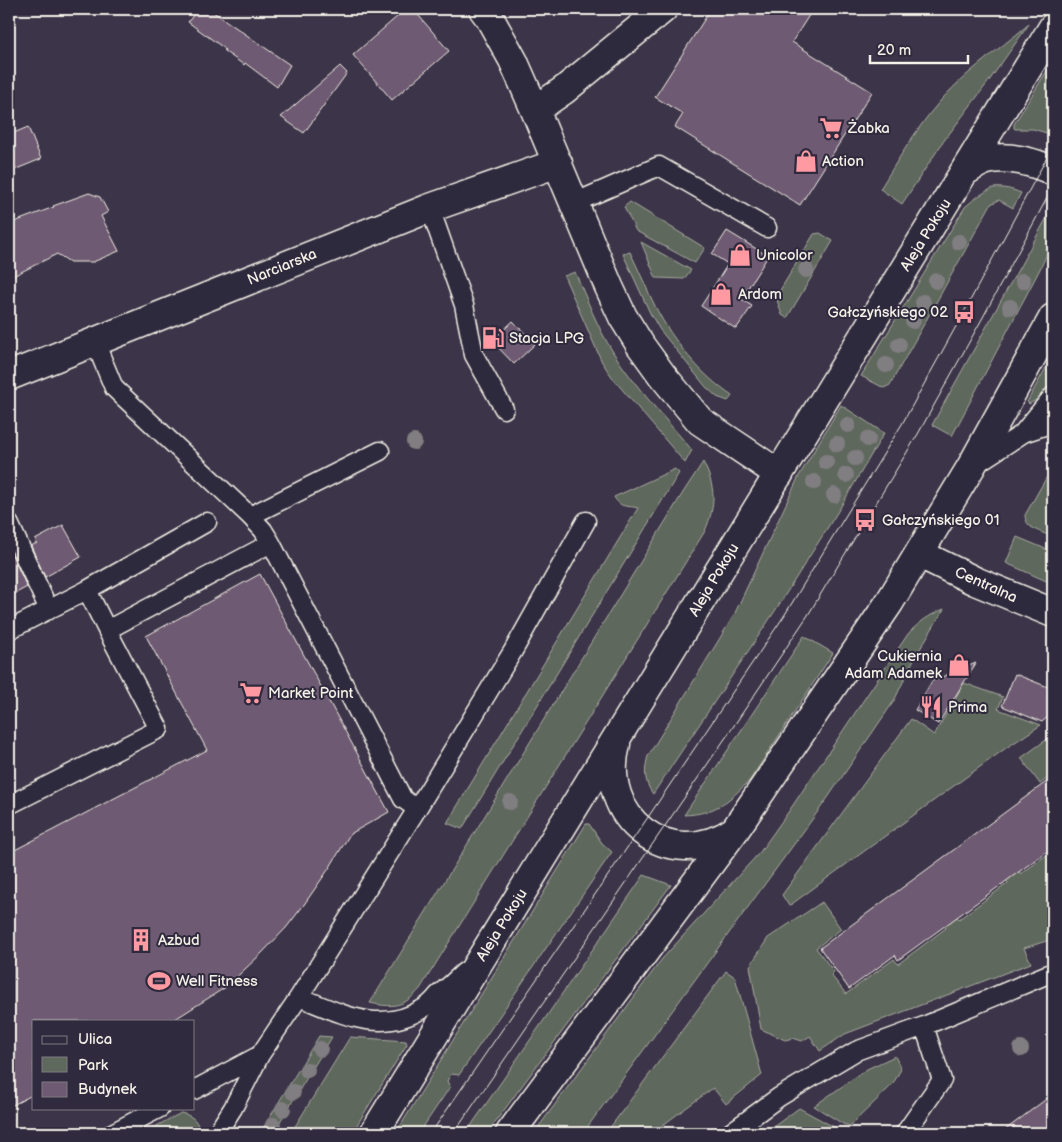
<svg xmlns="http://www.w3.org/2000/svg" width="1062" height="1142" viewBox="0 0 1062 1142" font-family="'Balsamiq Sans',sans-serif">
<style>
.green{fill:#5e685d;stroke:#a9aca2}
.building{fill:#6e5a72;stroke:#f4f1e8}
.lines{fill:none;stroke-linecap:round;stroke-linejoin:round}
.lane-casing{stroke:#f4f1e8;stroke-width:21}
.street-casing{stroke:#f4f1e8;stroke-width:31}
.secondary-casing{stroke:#f4f1e8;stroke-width:31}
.lane{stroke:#2f2a3d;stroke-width:18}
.street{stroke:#2f2a3d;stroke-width:28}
.secondary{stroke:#2f2a3d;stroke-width:28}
.tram{stroke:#f4f1e8;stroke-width:1}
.tree{fill:#807e81}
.labels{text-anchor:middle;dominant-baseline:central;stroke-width:4;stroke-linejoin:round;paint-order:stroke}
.poi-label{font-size:15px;fill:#f4f1e8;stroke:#2f2a3d;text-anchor:start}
.street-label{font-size:15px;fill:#f4f1e8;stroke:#2f2a3d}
</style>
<rect width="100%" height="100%" fill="#3c3448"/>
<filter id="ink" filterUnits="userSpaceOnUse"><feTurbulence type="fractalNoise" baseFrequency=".02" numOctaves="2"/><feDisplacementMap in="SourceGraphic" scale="10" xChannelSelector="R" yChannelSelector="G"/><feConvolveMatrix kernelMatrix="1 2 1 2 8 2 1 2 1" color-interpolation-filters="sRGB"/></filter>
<g filter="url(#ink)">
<path class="green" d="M1029 24 989 81 943 142 902 204 880 189C896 163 912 136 931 112 958 77 996 52 1029 24Z
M1053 61V127L1050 134 1033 129H1015L1014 128V124Z
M993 188C1004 187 1011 189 1021 193L1013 208 999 200 991 204 890 385 884 388 861 376 965 207C974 199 982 193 993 188Z
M630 202 705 248 695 263 636 231 624 207Z
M1050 212C1060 231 1048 252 1040 269L952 436 932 425Z
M820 233 833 241 787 318 782 315 776 297 814 234Z
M641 242 691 270 684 279 656 278Z
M630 252C639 270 647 290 656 308 673 341 701 375 732 396L728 401 717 397 706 387 660 330 650 313 623 254Z
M575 272C587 299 597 327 613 352 635 387 665 418 692 450L685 463 615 381 608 371 602 362 564 276Z
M1053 355C1053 362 1055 375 1053 381 1050 391 1038 399 1029 404L1027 402Z
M841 405 884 433 840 508 775 611 653 794C644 782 644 770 648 756L734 615 799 476Z
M703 462C716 487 716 505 705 531L420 989C404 1007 393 1008 370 1003L684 491Z
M1053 466V537C1042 532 1025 529 1025 515Z
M675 469 679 473 462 829 447 823 638 508C627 505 621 509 614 497Z
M1017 537 1053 552V584L1006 563Z
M944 609 914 659 894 701 827 799 583 1133H534L662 959 760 852 789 811 908 634C918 623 929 615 944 609Z
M804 636 833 653 750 780C729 801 715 814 684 815L740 732Z
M964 683 1003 697 998 709 1041 725 1006 748 789 906 782 895 911 719 934 735Z
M1053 735V774L1040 784 1021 758Z
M586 824H589L602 843 612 852 459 1075 451 1074 447 1081 450 1087 419 1133H396Z
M1053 850V939L1024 948 1031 963 845 1034 820 1051 810 1036 802 1041 793 1038 785 1040 761 1029 750 966 768 938 822 902 841 929 816 948 834 972 831 975 846 994 894 959 898 964 946 928 943 924 955 915 959 919 1008 883 1005 879 1017 869 1021 874Z
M644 875 671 885 487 1133H466Z
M726 971 735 977 762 1075 726 1104 713 1088 652 1133H606Z
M319 1036 332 1037 273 1133H260Z
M350 1037 406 1041 407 1044 352 1133H291Z
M895 1056 901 1069 893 1084 850 1126 843 1124 814 1106 867 1069Z
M799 1108 845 1133H765Z
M181 1113C193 1116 199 1121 199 1133H148L147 1131Z"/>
<path class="building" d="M198 9H209L290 65 277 87 245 63 244 65 224 51 225 49 188 22Z
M406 9H413L449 51 392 100 353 55Z
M711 9H813L792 42 872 92 800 205 675 127 683 114 655 97Z
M340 66 347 73 304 133 281 117Z
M28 127 41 159 9 172V135Z
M89 193 100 197 108 212 101 216 119 251 93 262H70L57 254 9 278V224L54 207 53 206Z
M727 231 768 256 741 299 752 306 736 329 701 306 728 264 712 254Z
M513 321 535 344 514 364 492 341Z
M63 525 81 557 45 577 31 546 37 543 35 540Z
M12 555 27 587 9 597V557Z
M260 574 389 812 350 834 330 867 303 906 286 928 262 953 226 987 172 1021H34V1094L9 1107V853L207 750 146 636Z
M976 663 938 724 915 710 932 681Z
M1015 674 1053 689V712L1042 722 1002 706Z
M1053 777V847L898 960 895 955 849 989 820 948Z
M1053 1094V1133H1001Z"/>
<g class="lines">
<defs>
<path id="lane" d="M574 203 659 166 767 228
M430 208 464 305 474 355 504 409
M95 342 114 388 250 516 263 530 271 543
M1023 433 1053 423
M976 464 1022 434 1053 396
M250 516 380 451
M9 523 49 610
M87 590 207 522
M9 630 87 590 107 630
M9 805 159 729 107 630 271 543 403 799 417 809 299 997 260 1055 233 1108 217 1133
M417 809 513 651 586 521
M299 997C341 1013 380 1036 424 1008 429 1005 434 1000 438 995 447 988 456 980 464 972
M194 1090 260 1055
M112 1133 160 1108
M730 1133 779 1097 856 1051 924 1026
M905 1133 942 1080 924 1026 1053 972"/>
<path id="street" d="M483 9 489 17 513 60 535 110 609 287 623 317 641 346 662 375 700 421 779 474
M535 110 564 90 663 9
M9 376 430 208 558 163"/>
<path id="secondary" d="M966 171C972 167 979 162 987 160 1008 155 1034 162 1053 171
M920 554 975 581 1053 613
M616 744C597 818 668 874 734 831
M374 1133 1053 27
M510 1133 735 830 889 603 971 467 1053 318"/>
</defs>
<use href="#lane" class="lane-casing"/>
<use href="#street" class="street-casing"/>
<use href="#secondary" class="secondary-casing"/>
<use href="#lane" class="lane"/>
<use href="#street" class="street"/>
<use href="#secondary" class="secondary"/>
<path class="tram" d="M431 1133 640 829 784 616 902 424 964 312 1053 146
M454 1133 733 727 808 615 918 434 982 319 1053 187"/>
</g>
<g class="tree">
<circle cx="959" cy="242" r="8"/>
<circle cx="806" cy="270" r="8"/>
<circle cx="936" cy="281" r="8"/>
<circle cx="1023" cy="281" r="8"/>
<circle cx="923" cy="302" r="8"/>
<circle cx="1010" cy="307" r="8"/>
<circle cx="913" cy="321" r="8"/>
<circle cx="899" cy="345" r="8"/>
<circle cx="886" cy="365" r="8"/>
<circle cx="848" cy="425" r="8"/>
<circle cx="868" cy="439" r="8"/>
<circle cx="414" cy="442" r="8"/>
<circle cx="837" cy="444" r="8"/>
<circle cx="855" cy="458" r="8"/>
<circle cx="826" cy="462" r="8"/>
<circle cx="846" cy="475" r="8"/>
<circle cx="814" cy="482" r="8"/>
<circle cx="834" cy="495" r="8"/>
<circle cx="510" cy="802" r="8"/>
<circle cx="320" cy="1049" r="8"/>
<circle cx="1021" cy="1049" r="8"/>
<circle cx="307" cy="1070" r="8"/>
<circle cx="293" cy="1092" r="8"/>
<circle cx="283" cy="1109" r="8"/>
<circle cx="273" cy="1125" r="8"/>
</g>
</g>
<defs>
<symbol id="supermarket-bare" viewBox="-9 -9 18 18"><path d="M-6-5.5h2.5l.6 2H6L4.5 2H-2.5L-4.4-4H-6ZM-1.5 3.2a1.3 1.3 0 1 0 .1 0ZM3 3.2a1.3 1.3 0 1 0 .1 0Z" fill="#ff9aa2" stroke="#2f2a3d" stroke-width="2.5" paint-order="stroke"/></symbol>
<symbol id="shop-bare" viewBox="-9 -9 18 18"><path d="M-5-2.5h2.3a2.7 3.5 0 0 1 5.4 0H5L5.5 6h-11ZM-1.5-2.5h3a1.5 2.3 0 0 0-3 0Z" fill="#ff9aa2" stroke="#2f2a3d" stroke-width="2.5" paint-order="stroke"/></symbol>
<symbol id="bus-bare" viewBox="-9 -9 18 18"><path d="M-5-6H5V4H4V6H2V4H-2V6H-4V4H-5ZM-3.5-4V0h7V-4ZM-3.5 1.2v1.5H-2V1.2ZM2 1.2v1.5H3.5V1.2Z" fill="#ff9aa2" stroke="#2f2a3d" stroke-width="2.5" paint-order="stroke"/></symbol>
<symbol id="fuel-bare" viewBox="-9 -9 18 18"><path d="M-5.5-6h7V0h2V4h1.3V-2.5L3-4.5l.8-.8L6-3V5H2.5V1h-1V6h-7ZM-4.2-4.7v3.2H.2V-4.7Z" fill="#ff9aa2" stroke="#2f2a3d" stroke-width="2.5" paint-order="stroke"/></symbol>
<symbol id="restaurant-bare" viewBox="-9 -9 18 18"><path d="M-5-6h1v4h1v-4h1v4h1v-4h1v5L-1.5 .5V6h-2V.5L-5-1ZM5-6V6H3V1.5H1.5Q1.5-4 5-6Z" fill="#ff9aa2" stroke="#2f2a3d" stroke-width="2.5" paint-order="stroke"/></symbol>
<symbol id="building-bare" viewBox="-9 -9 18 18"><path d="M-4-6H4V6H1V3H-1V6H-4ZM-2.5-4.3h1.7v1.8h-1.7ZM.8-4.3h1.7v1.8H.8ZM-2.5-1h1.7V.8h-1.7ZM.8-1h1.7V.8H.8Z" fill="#ff9aa2" stroke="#2f2a3d" stroke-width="2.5" paint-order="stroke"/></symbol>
<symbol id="stadium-bare" viewBox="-9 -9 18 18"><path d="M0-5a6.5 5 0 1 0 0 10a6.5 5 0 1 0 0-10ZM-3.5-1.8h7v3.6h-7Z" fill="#ff9aa2" stroke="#2f2a3d" stroke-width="2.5" paint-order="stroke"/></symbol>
</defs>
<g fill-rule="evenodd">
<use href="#supermarket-bare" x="815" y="112" width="32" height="32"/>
<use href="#shop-bare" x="790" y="145" width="32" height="32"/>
<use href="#shop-bare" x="724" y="239" width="32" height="32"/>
<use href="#shop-bare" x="705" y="278" width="32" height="32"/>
<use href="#bus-bare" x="948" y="296" width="32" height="32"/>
<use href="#fuel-bare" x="477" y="322" width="32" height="32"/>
<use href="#bus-bare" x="849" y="504" width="32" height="32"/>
<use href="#shop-bare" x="943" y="649" width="32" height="32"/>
<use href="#supermarket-bare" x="235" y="677" width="32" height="32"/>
<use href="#restaurant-bare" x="915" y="691" width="32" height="32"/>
<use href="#building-bare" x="125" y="924" width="32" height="32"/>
<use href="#stadium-bare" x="143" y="965" width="32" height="32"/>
</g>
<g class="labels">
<g class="poi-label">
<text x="848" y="128">Żabka</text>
<text x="822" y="161">Action</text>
<text x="756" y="255">Unicolor</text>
<text x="738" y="294">Ardom</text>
<text x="948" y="312" text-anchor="end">Gałczyńskiego 02</text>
<text x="509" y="338">Stacja LPG</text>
<text x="882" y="520">Gałczyńskiego 01</text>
<text x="942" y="656" text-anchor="end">Cukiernia<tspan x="942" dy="17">Adam Adamek</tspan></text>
<text x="268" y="693">Market Point</text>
<text x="948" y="707">Prima</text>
<text x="158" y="940">Azbud</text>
<text x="176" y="981">Well Fitness</text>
</g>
<g class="street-label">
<text transform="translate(926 235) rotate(-58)">Aleja Pokoju</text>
<text transform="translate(282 267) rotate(-22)">Narciarska</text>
<text transform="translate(714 580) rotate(-59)">Aleja Pokoju</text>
<text transform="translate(986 585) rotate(24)">Centralna</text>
<text transform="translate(502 925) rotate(-58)">Aleja Pokoju</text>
</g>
</g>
<rect width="1062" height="1142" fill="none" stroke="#2f2a3d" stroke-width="30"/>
<rect x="15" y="15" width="1032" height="1112" fill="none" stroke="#f4f1e8" stroke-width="2" filter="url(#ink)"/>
<rect x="32" y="1020" width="162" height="90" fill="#2f2a3d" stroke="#7e7a81"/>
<rect x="42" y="1036" width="25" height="8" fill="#2f2a3d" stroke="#7e7a81"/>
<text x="78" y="1044" font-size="15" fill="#f4f1e8">Ulica</text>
<rect x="42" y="1057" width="25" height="15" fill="#5e685d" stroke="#7e7a81"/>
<text x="78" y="1070" font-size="15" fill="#f4f1e8">Park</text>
<rect x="42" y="1082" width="25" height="15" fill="#6e5a72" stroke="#7e7a81"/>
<text x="78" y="1094" font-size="15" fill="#f4f1e8">Budynek</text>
<path d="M870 55v8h98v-8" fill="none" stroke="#f4f1e8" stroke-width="2.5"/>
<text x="877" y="55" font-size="15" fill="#f4f1e8" stroke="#2f2a3d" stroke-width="4" paint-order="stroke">20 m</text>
</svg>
